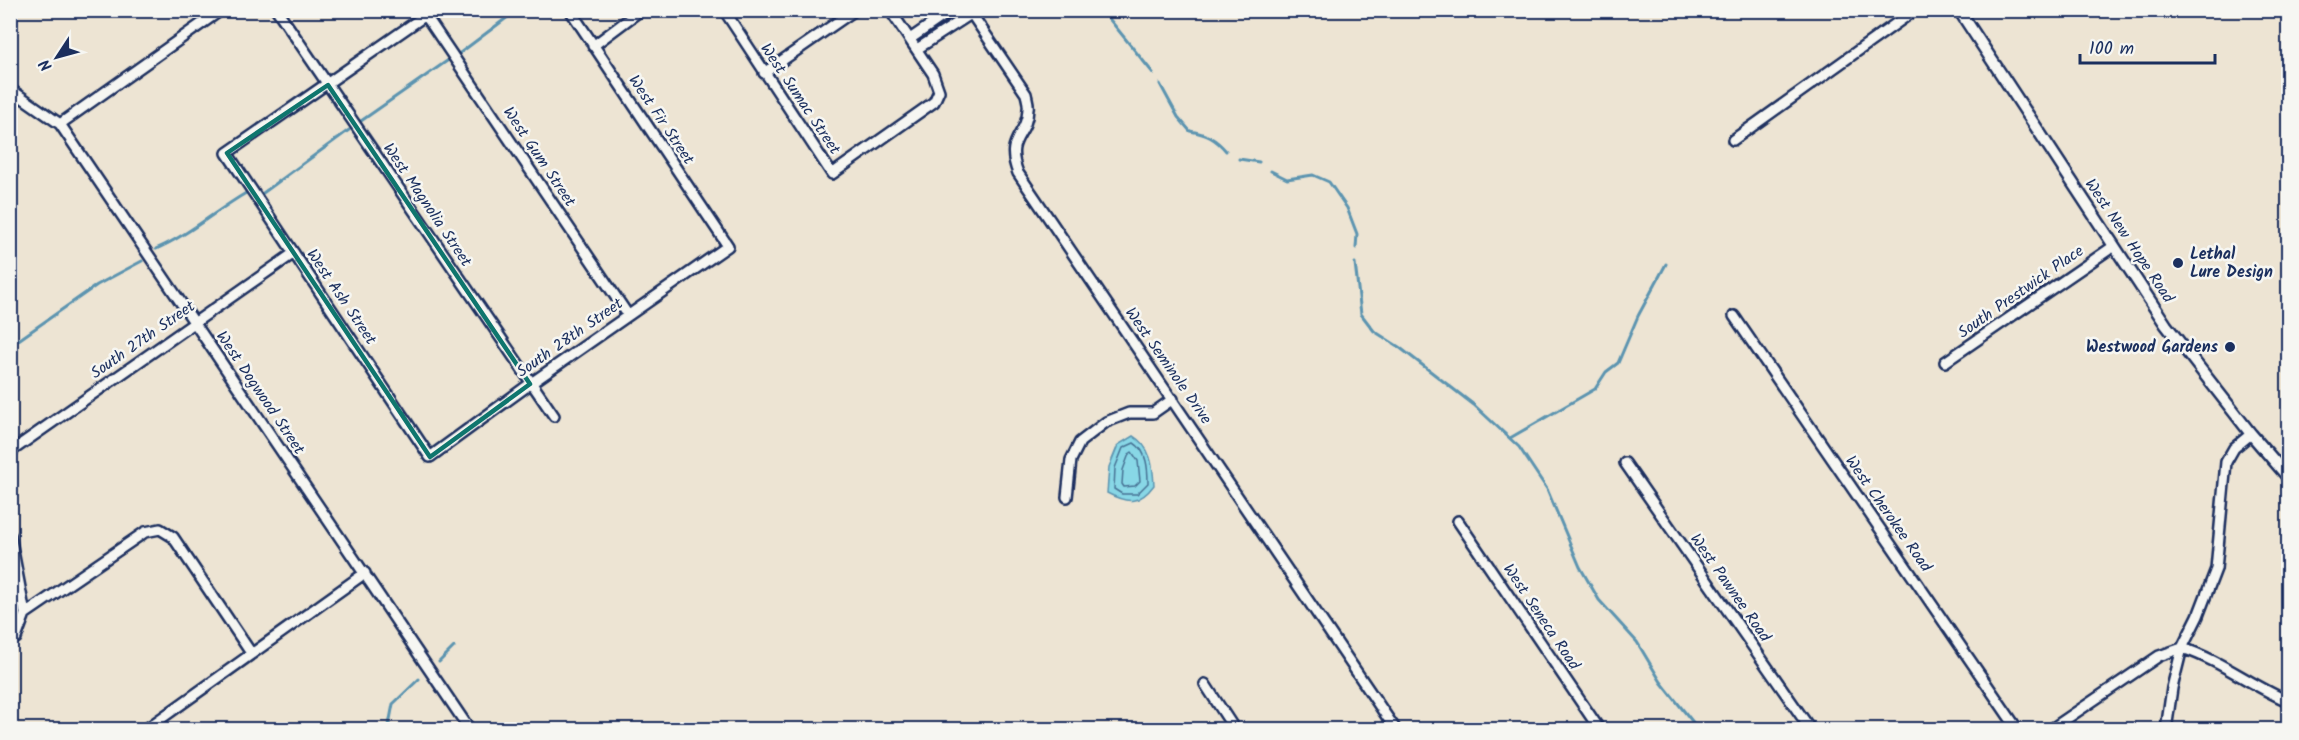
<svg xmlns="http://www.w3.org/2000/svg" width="2299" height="740" viewBox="0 0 2299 740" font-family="Kalam,sans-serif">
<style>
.water{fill:#88d7e6;stroke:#5c94b0;stroke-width:1.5}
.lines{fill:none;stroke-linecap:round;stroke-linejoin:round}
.shore{stroke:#477294;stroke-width:1.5}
.stream{stroke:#5c94b0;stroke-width:3}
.minor-casing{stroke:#1b2f5e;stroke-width:14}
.major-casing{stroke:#1b2f5e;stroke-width:15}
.minor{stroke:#f6f6f2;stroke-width:9}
.major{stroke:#f6f6f2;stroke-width:10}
.marked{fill:none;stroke:#0f766e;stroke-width:4.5;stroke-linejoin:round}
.poi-dot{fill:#1b2f5e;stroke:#f6f6f2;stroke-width:2}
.labels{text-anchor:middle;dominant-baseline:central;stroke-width:5;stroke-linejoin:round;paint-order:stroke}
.street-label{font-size:16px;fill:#1b2f5e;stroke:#f6f6f2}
.poi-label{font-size:16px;font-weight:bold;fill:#1b2f5e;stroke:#f6f6f2;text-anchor:start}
</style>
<rect width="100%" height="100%" fill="#ede4d3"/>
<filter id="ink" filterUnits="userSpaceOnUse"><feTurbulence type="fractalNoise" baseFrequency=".0167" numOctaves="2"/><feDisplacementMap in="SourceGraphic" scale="12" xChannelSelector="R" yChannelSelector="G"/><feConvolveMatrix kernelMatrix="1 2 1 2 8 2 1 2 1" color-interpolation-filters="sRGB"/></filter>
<g filter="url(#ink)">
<path class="water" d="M1133 436C1151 447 1153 465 1154 485 1140 504 1128 504 1107 493L1109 467 1118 445Z"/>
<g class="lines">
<path class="shore" d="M1134 443C1147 451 1148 469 1148 483L1137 494H1122L1114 489 1115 468 1123 448Z
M1132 452 1138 461 1140 481 1135 486 1124 487 1122 484 1123 470 1129 454Z"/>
<path class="stream" d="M1102 10 1153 73
M460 53 517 10
M1160 84 1178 117 1190 131C1206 134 1215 138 1226 151
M361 121 447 61
M1239 159 1259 162
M1271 171 1287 179 1313 175 1329 182 1347 208 1357 234 1356 248
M263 193 349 130
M156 249C189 235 215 211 246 193
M1355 263 1361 314 1374 331 1399 347 1474 405 1519 447 1547 489 1580 567 1599 600 1637 642 1661 682 1699 730
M10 346 97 285 142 261
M1510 438 1595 389 1606 372 1618 363 1638 316 1666 264
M439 662 454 647
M388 730 393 704 419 679"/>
<defs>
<path id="minor" d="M277 10 554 416
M433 10 227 153 430 457 530 384 728 246 570 10
M724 10 832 174 934 102 939 91 933 74 890 10
M969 10 1026 94C1027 99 1029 104 1028 109 1027 138 1004 137 1018 173L1396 730
M426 16 628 315
M910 39 952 10
M593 46 641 10
M917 49 971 14
M764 73 855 10
M10 89 60 124 470 730
M60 124 221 10
M1733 140 1915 10
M10 247H11
M1734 316 2018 730
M1945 362 2114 246
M10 452 294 253
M1625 463 1811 730
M1067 497 1071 460 1080 442 1106 422 1129 413H1153L1173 399
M1458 521 1600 730
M10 535 25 614 145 532 160 529 173 537 251 653
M16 638 25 614
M1205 684 1235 730
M145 730 365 573
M2050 730 2159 656 2182 648 2198 616 2216 569 2226 462 2234 448 2251 434
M2166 730 2172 688 2182 648C2220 660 2252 686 2288 701"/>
<path id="major" d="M1959 10 2166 325 2251 434 2288 477"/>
</defs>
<use href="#minor" class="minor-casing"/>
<use href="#major" class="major-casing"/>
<use href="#minor" class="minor"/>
<use href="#major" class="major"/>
</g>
</g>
<path class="marked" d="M328 85 530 384 430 457 227 153Z"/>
<g class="poi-dot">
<circle cx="2178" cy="263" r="6"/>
<circle cx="2230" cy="347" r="6"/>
</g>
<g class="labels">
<g class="street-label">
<text transform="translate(800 99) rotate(56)">West Sumac Street</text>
<text transform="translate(661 120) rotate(56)">West Fir Street</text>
<text transform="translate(539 157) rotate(56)">West Gum Street</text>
<text transform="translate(427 205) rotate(56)">West Magnolia Street</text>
<text transform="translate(2129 241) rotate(56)">West New Hope Road</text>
<text transform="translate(2021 292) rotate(-35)">South Prestwick Place</text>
<text transform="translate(341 297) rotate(56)">West Ash Street</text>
<text transform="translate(570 338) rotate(-35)">South 28th Street</text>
<text transform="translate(143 340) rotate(-35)">South 27th Street</text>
<text transform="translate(1168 366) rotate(55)">West Seminole Drive</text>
<text transform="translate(260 393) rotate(56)">West Dogwood Street</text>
<text transform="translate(1888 514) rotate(55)">West Cherokee Road</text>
<text transform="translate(1730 588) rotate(55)">West Pawnee Road</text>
<text transform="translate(1541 617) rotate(56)">West Seneca Road</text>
</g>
<g class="poi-label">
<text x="2190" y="254">Lethal<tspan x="2190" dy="18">Lure Design</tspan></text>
<text x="2218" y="347" text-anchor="end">Westwood Gardens</text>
</g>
</g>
<rect width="2299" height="740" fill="none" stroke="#f6f6f2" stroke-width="36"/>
<rect x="18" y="18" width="2263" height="704" fill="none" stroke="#1b2f5e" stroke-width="2" filter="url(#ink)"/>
<g transform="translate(57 57) rotate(234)" stroke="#f6f6f2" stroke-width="4.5" paint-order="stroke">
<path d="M0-4.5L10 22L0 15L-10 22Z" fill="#1b2f5e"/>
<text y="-9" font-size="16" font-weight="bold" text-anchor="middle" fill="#1b2f5e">N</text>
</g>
<path d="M2080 54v9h135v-9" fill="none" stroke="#1b2f5e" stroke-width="3"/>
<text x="2089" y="54" font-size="18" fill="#1b2f5e" stroke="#f6f6f2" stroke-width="4.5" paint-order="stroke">100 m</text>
</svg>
